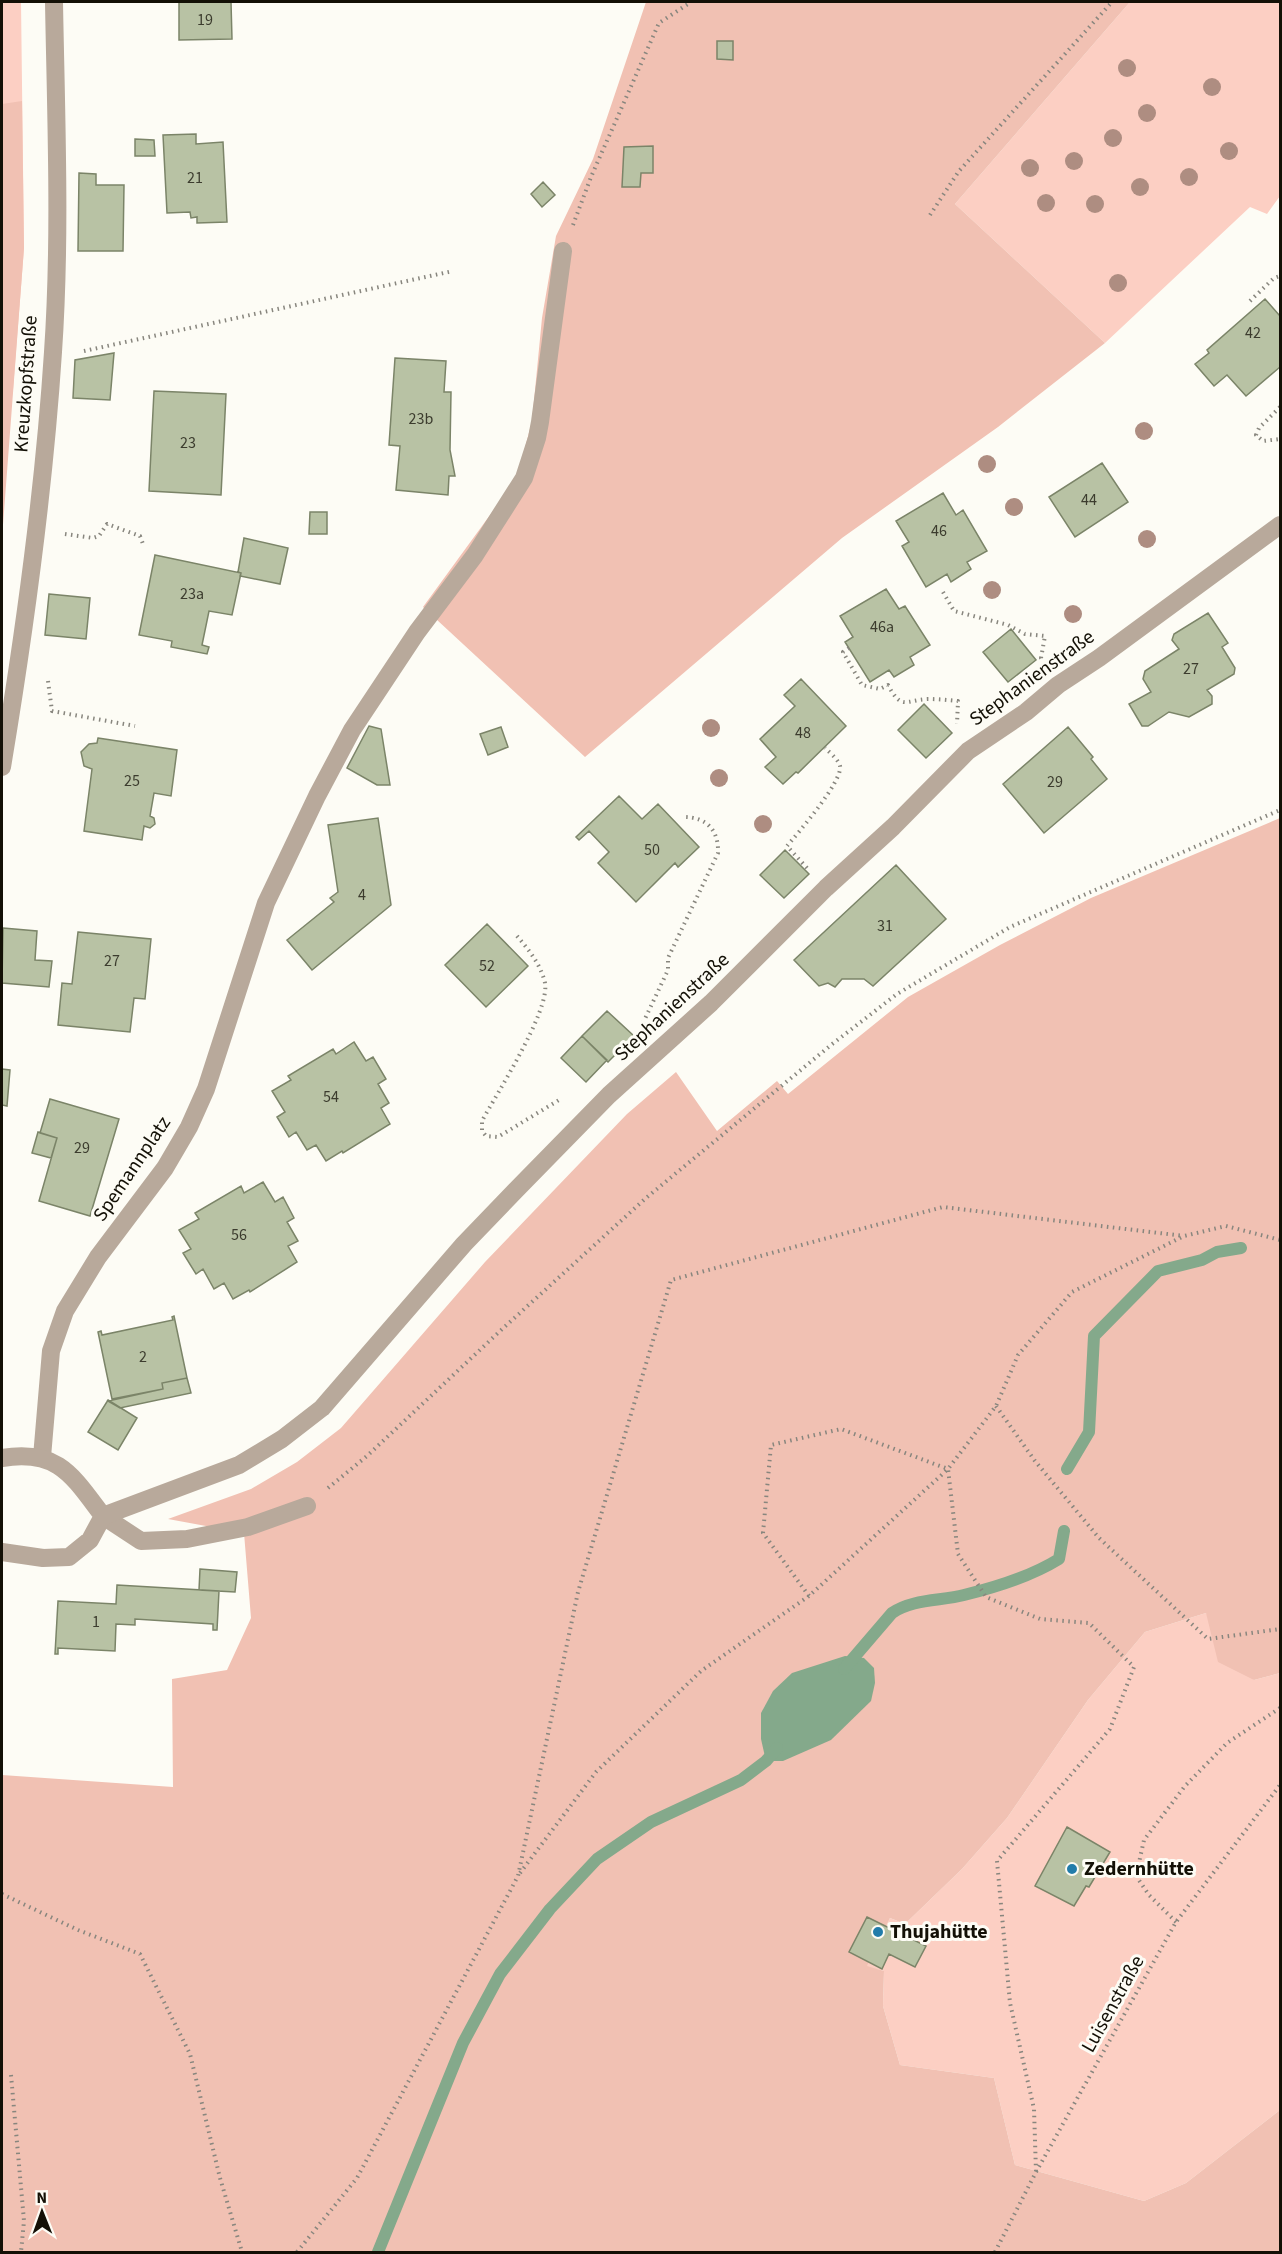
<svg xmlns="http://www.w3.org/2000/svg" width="1282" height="2254" viewBox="0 0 1282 2254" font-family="'Source Sans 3',sans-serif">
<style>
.green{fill:#fccfc3}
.forest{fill:#f1c1b3}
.water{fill:#84a98b}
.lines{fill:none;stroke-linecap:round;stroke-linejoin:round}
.stream{stroke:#84a98b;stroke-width:12}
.building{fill:#b8c2a4;stroke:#7b8468;stroke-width:1.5}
.path{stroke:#88867e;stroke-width:4;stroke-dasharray:1.5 4.5;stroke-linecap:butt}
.lane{stroke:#b8a99b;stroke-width:18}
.street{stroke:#b8a99b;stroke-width:18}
.tree{fill:#ae8d81}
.poi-dot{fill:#227caa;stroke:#fdfcf5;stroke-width:2}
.labels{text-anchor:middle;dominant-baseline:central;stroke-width:6;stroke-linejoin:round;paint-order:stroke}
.number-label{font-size:16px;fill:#3c3c2e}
.street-label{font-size:20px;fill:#131006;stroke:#fdfcf5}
.poi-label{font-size:20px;font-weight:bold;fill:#131006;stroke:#fdfcf5;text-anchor:start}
</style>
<rect width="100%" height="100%" fill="#fdfcf5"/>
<path class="green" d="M2 2H21L24 248 13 390 2 457Z
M1130 2H1280V196L1267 214 1250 207 1105 343 955 204Z
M1206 1613 1254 1680 1280 1673V2110L1186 2183 1144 2201 1015 2165 994 2078 900 2065 883 2006 884 1971 866 1967 890 1918 905 1924 962 1869 1007 1818 1088 1700 1145 1632Z"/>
<path class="forest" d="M646 2H1130L955 204 1105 343 998 427 842 538 585 757 423 607 517 478 532 421 542 318 556 236 593 159Z
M22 101 24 248 2 538V104Z
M1280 818V1673L1254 1680 1218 1662 1206 1613 1145 1632 1088 1700 1007 1818 962 1869 905 1924 890 1918 867 1966 884 1971 883 2006 900 2065 994 2078 1015 2165 1144 2201 1186 2183 1280 2110V2252H2V1775L173 1787 172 1679 227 1670 251 1618 244 1533 168 1519 251 1489 297 1462 341 1428 485 1262 627 1114 676 1072 717 1131 777 1081 788 1094 908 997 1000 945 1091 898Z"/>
<path class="water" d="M845 1656 864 1658 874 1668 875 1683 871 1701 831 1740 783 1761H766L761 1739V1713L773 1691 792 1673Z"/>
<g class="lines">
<path class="stream" d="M1067 1469 1089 1432 1094 1336 1158 1271 1202 1260 1217 1252 1241 1248
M844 1669 892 1613C912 1599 941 1601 964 1595 997 1587 1030 1577 1059 1559L1064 1531
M378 2252 463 2043 500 1974 550 1909 597 1859 651 1822 741 1780 766 1761 777 1748"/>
</g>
<path class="building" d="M179 2H231L232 39 179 40Z
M717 41H733V60L717 59Z
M196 134V144L223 142 227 222 197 223V217L191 218 190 212 167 213 163 135Z
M135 139 154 140 155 156H135Z
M653 146V173H641L640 187H622L624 147Z
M79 173 96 174V185H124L123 251H78Z
M543 182 555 195 542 207 531 194Z
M1265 299 1280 316V367L1246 396 1227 375 1214 386 1195 364 1209 353 1207 350Z
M114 353 110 400 73 398 75 360Z
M395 358 446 361 444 392H451L450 450 455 476H449L448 495 396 490 400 446 389 445Z
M154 391 226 394 221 495 149 491Z
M1102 463 1128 502 1075 537 1049 497Z
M943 493 956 515 963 510 987 551 967 562 971 569 951 582 947 574 926 587 902 546 909 542 896 521Z
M310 512H327V534H309Z
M244 538 288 548 280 584 240 576 241 573 238 572Z
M155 555 241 573 232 615 209 611 202 645 209 647 207 654 171 647 172 641 139 635Z
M886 589 899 609 905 606 930 645 910 657 914 665 894 677 889 670 870 682 845 642 853 637 840 616Z
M49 594 90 598 86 639 45 635Z
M1208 613 1228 643 1222 647 1235 668 1234 674 1207 690 1212 696V704L1189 717 1169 712 1148 726H1142L1129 704 1151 692 1143 679 1145 671 1179 649 1172 640 1174 634Z
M1011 629 1036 660 1008 682 983 652Z
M801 679 846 726 798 773 796 772 783 784 765 767 776 757 760 739 795 706 784 695Z
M924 704 952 733 926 758 898 730Z
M369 726 381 729 390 785H377L347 768Z
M501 727 508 747 488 755 480 734Z
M1068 727 1093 757 1091 759 1107 779 1044 833 1003 784Z
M98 738 177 750 171 796 154 793 150 816 154 818 155 824 150 828 144 826 142 840 84 831 92 769 84 766 81 752 89 744 97 743Z
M619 796 642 819 658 804 699 847 678 867 675 863 636 902 598 863 609 852 589 831 579 840 576 837Z
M378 818 391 905 312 970 287 940 334 902 330 898 338 892 328 825Z
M785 850 809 874 784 898 760 875Z
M896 865 946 919 873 986 864 979H842L835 987 828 983 819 986 794 960Z
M487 924 528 966 486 1007 445 965Z
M3 928 37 931 35 960 52 961 49 987 2 983Z
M78 932 151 939 145 999 134 998 130 1032 58 1025 62 983 72 984Z
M607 1011 634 1036 608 1062 582 1036Z
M582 1036 607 1060 586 1082 561 1058Z
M354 1042 366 1061 373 1057 386 1079 378 1084 389 1103 381 1108 390 1124 343 1153 342 1151 326 1161 316 1145 307 1150 296 1132 289 1137 277 1117 285 1112 272 1091 291 1080 288 1076 333 1049 336 1054Z
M2 1069 10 1070 7 1106 2 1105Z
M50 1099 119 1119 90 1216 39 1201 57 1138 40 1133Z
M38 1132 57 1138 51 1158 32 1153Z
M263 1182 275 1202 283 1197 294 1218 287 1222 298 1241 288 1246 297 1262 250 1292 249 1290 233 1299 224 1283 214 1289 203 1269 196 1274 183 1253 191 1249 179 1230 199 1219 195 1213 241 1186 244 1193Z
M174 1316 187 1378 162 1383 163 1389 112 1399 98 1332 101 1331 102 1335 173 1320 172 1317Z
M187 1378 191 1393 120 1408 108 1401 163 1389 162 1383Z
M108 1400 137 1418 118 1450 88 1432Z
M200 1569 237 1572 235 1592 199 1590Z
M117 1585 219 1591 217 1630H213V1624L135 1619V1625L116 1624 115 1651 58 1648V1654H55L58 1601 116 1604Z
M1067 1827 1110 1852 1089 1887 1086 1886 1074 1906 1035 1886Z
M867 1917 926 1946 915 1967 889 1954 882 1969 849 1952Z"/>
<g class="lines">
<path class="path" d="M930 215 959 171 1112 2
M573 225 591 177 659 23 691 2
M1250 301 1274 278 1280 276
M84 351 453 271
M1280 407 1259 428 1256 435 1263 441 1280 439
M65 534 93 538 99 536 107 524 140 536 143 544
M943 592 954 611 1008 625 1025 634 1045 636 1041 658 1044 661
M849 648 843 652 862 685 880 689 888 685C902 711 905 700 928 699 938 699 948 700 958 701L957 724
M48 681 52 711 135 726
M807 868 787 846C798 833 843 781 840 766 838 759 830 753 825 748
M517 936C529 950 541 965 545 983 550 1011 497 1093 482 1121V1131L486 1136 498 1137 559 1100
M643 1023 668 970V958L718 853C719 831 707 817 684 817
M996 1406 1035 1461 1099 1538 1208 1639 1280 1629
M328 1488 367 1456 499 1332 646 1198 831 1045 897 994 1010 927 1280 810
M809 1596 763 1533 771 1445 841 1429 948 1469 958 1554 986 1597 1040 1619 1089 1623 1134 1667 1110 1729 997 1861 1010 2003 1034 2109 1036 2172
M520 1873 596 1772 701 1671 809 1596 948 1469 996 1406 1018 1355 1072 1292 1184 1236 1226 1226 1280 1240
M2 1894 78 1930 140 1954 190 2054 220 2178 242 2252
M1176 1922 1149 1895 1136 1876 1144 1840 1185 1786 1227 1743 1280 1708
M11 2075 24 2221 21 2252
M297 2252 357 2178 518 1876 578 1592 671 1280 943 1207 1184 1236
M995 2252 1036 2172 1176 1922 1280 1785"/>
<path class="lane" d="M42 1457 51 1351 65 1311 98 1257 165 1168 189 1127 206 1089 266 903 317 796 352 730 417 632 475 555 524 478 537 438 540 422 563 251
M103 1516 141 1541 187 1539 248 1527 307 1506"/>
<path class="street" d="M2 767C25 629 44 491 53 352 61 236 56 117 54 2
M2 1458C58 1449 72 1475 103 1516
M103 1516 239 1465 282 1439 322 1408 464 1244 515 1191 609 1095 711 1003 826 888 893 827 968 751 1026 712 1058 685 1099 658 1280 525
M2 1552 43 1558 69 1557 90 1540 103 1516"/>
</g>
<g class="tree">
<circle cx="1127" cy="68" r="9"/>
<circle cx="1212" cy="87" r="9"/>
<circle cx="1147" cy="113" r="9"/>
<circle cx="1113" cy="138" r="9"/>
<circle cx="1229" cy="151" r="9"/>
<circle cx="1074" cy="161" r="9"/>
<circle cx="1030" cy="168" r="9"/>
<circle cx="1189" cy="177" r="9"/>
<circle cx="1140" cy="187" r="9"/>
<circle cx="1046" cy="203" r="9"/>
<circle cx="1095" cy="204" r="9"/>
<circle cx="1118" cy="283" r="9"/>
<circle cx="1144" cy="431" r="9"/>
<circle cx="987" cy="464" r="9"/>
<circle cx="1014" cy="507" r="9"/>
<circle cx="1147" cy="539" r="9"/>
<circle cx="992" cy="590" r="9"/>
<circle cx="1073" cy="614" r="9"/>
<circle cx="711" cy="728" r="9"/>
<circle cx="719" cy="778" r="9"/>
<circle cx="763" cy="824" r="9"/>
</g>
<g class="poi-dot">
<circle cx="1072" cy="1869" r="6"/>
<circle cx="878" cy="1932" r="6"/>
</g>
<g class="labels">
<g class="number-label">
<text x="205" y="20">19</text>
<text x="195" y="178">21</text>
<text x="1253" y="333">42</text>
<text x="421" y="419">23b</text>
<text x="188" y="443">23</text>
<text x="1089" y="500">44</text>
<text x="939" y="531">46</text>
<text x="192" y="594">23a</text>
<text x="882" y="627">46a</text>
<text x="1191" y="669">27</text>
<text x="803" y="733">48</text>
<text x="132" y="781">25</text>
<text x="1055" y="782">29</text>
<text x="652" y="850">50</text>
<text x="362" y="895">4</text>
<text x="885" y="926">31</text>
<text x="112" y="961">27</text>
<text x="487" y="966">52</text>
<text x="331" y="1097">54</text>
<text x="82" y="1148">29</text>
<text x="239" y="1235">56</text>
<text x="143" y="1357">2</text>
<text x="96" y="1622">1</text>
</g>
<g class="street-label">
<text transform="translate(26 384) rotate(-86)">Kreuzkopfstraße</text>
<text transform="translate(1032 678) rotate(-36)">Stephanienstraße</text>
<text transform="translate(672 1007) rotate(-43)">Stephanienstraße</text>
<text transform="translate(132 1169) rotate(-56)">Spemannplatz</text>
<text transform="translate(1113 2004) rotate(-61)">Luisenstraße</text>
</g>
<g class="poi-label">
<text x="1084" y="1869">Zedernhütte</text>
<text x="890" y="1932">Thujahütte</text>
</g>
</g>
<rect width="1282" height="2254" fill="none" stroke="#131006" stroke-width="6"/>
<g transform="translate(42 2212) rotate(359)" stroke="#fdfcf5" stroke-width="4.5" paint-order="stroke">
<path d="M0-4.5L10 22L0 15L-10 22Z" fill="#131006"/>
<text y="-9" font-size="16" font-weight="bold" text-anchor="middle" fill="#131006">N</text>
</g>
</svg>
